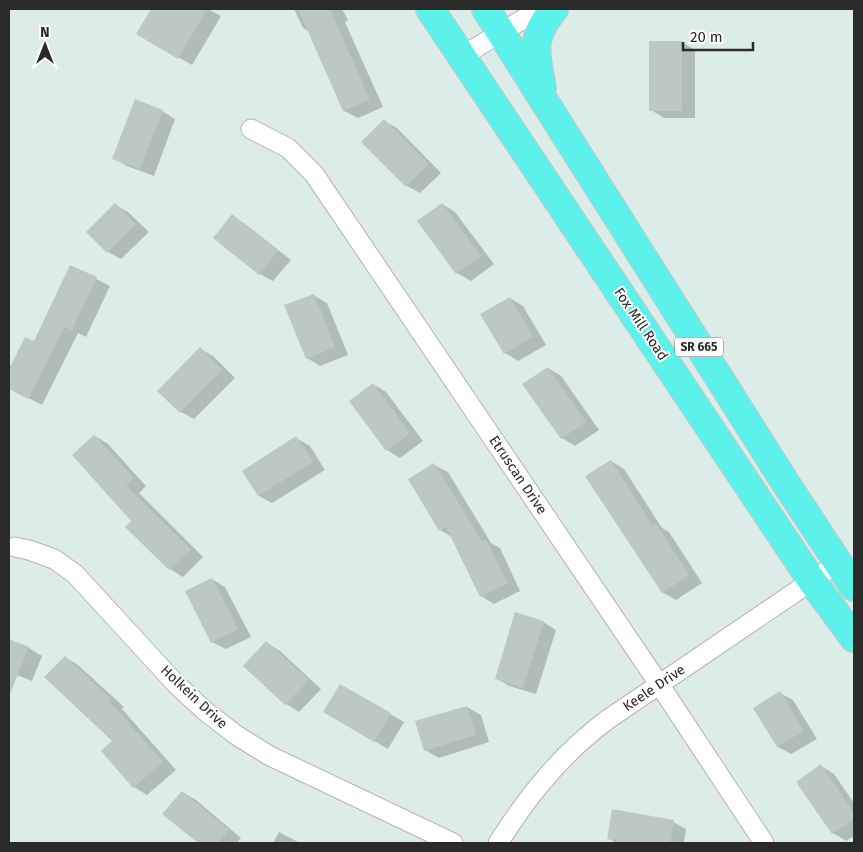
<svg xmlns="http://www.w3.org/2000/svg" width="863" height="852" viewBox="0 0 863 852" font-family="'Fira Sans',sans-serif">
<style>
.shadow{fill:#0003}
.building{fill:#bcc8c5}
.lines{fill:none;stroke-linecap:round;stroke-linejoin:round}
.minor-casing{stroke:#beb0b0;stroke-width:21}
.primary-casing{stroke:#c8c8c8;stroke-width:30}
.minor{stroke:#fff;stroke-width:19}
.primary{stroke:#5df1ec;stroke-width:28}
.labels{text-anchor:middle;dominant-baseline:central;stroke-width:4;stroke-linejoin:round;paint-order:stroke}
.shield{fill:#fff;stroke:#6a6a6a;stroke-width:1}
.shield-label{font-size:12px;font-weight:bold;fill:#2a2a2a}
.street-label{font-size:14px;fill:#2a2a2a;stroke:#fff}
</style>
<rect width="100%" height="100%" fill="#dcece9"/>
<path class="shadow" d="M152 9H165L173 13 176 9H208L221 16 192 65 138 34Z
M294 9H342L348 20 345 22 383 107 358 118 344 111 310 32 303 28Z
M774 9H810V10Z
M682 42 695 50V118H664L651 110Z
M162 111 175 119 154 176 127 166 114 158Z
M384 121 397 128 441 173 420 193 407 186Z
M442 204 455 212 494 264 471 281 457 273Z
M115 205 128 212 149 232 121 259 108 252Z
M232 216 245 224 291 260 273 281 260 274 215 238Z
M71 266 110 286 86 337 78 333 42 405 9 388V372L26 338 34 342Z
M313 295 327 303 348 355 320 366 307 358Z
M510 298 523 306 546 345 518 361 505 353Z
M200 349 213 356 235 378 194 419 181 412Z
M548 368 561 376 599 430 575 446 562 438 524 385Z
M373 384 386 392 423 441 400 458 387 450Z
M95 436 108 444 146 486 139 493 203 557 183 577 170 569 127 527 133 521Z
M296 438 310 446 325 470 272 503 259 496 244 471Z
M611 461 624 469 662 528 669 532 702 583 676 600 662 592Z
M434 465 448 472 491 543 500 548 520 591 494 604 481 596 452 537 440 530Z
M212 579 225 587 251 637 226 649 212 642Z
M543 622 556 630 536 694 509 686 496 678Z
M9 640 29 648 42 656 32 681 9 672Z
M267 643 280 651 321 689 299 712 286 704 245 666Z
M65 657 78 665 124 707 122 709 176 770 147 795 134 787 114 741Z
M340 685 404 722 388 749 325 712Z
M780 693 793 700 817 739 791 754 778 747 754 708Z
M467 707 481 715 489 742 439 758 425 750Z
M821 766 834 774 854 803V836L846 841 833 833 797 782Z
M182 792 196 800 241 838 237 843H199L164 814Z
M673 822 686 829 684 843H616L608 838Z
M279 832 300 843H273Z"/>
<path class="building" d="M151 9H207L178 59 136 34Z
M298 9H330L370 100 343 111Z
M649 41H682V111H649Z
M135 99 163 110 140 169 112 159Z
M384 119 429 164 406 187 361 142Z
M115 203 136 224 107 253 86 232Z
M442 203 481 256 456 274 417 221Z
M232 214 278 251 259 275 213 238Z
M70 265 97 277 72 330 64 327 28 399 9 389V369L25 337 34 341Z
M314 294 335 347 306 359 284 305Z
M510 297 533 337 504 354 480 314Z
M200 347 222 370 180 413 157 391Z
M548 367 586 422 561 439 522 384Z
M373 383 410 433 386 451 349 401Z
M94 435 134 478 126 485 191 549 169 570 125 527 131 521 72 455Z
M296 436 313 462 258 496 242 471Z
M611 460 652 525 656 523 689 575 662 593 585 476Z
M434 463 482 541 486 539 508 583 480 597 446 527 439 531 408 479Z
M212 578 238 629 211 643 185 591Z
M515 612 544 621 523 688 495 679Z
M9 639 29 647 9 696Z
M266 641 309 680 285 705 243 666Z
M65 656 111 699 109 701 163 762 133 788 101 751 112 741 44 677Z
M340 684 391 713 374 742 323 712Z
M780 691 804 731 777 747 753 708Z
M467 706 476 735 424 751 415 721Z
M821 764 854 813V819L832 834 796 782Z
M182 791 229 830 217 843H198L162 814Z
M612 809 674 820 670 843H630L607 839Z"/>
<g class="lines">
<defs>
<path id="minor" d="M462 56 540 9
M251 129 288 148 314 174 659 684 764 843
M15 547 29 550 54 559 75 574 176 684 205 711 236 735 270 756 453 843
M498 843C512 822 526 800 543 781 562 758 583 738 607 720L838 563"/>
<path id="primary" d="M430 9 812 581 854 638
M486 9 783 479 854 587
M542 88C536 52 529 40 554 9"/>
</defs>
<use href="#minor" class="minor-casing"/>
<use href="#primary" class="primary-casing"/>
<use href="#minor" class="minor"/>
<use href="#primary" class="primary"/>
</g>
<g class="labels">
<rect class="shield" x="675" y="337.5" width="48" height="19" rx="4"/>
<g class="shield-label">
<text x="699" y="347">SR 665</text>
</g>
<g class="street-label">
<text transform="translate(641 324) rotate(56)">Fox Mill Road</text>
<text transform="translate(518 475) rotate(56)">Etruscan Drive</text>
<text transform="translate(654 688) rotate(-34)">Keele Drive</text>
<text transform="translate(194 697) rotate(43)">Holkein Drive</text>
</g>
</g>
<rect width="863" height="852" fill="none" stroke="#2a2a2a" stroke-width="20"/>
<g transform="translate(45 45)" stroke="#ffffff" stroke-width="4" paint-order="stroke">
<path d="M0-4L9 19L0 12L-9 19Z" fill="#2a2a2a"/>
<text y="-8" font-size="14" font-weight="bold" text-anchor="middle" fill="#2a2a2a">N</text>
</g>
<path d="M683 42v8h70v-8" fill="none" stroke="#2a2a2a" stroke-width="2.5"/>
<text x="690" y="42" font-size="15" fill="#2a2a2a" stroke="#ffffff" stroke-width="4" paint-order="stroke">20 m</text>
</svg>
